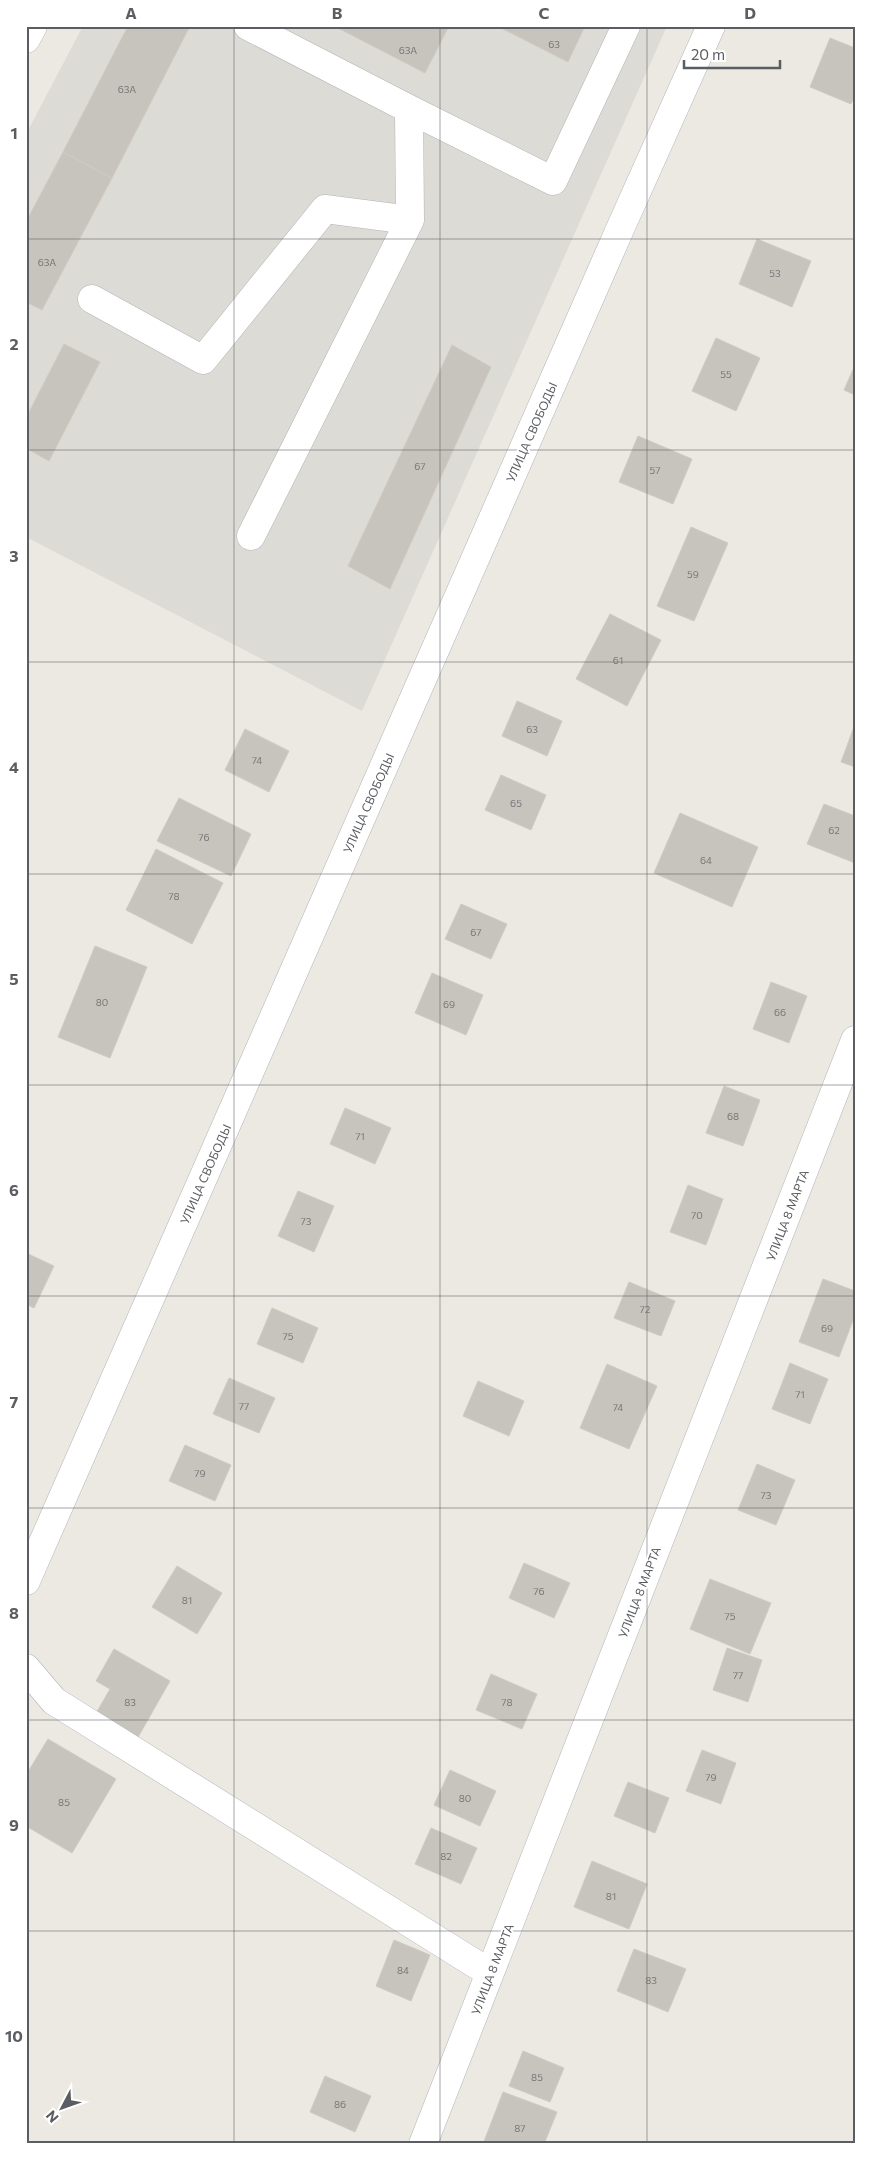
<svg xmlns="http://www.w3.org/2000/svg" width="881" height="2170" viewBox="0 0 881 2170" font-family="Commissioner,sans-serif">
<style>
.industrial{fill:#dddbd6}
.building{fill:#c7c4be;stroke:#d0cbc1}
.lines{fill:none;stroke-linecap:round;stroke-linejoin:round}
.minor-casing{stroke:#b2b4b8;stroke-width:29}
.minor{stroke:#fff;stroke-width:28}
.grid{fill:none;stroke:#5a5d61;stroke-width:1;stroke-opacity:0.55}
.labels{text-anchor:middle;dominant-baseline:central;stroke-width:4;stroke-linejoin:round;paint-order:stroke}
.number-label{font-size:10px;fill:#757778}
.street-label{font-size:12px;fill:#5a5d61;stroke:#fff}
.neatline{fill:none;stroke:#5a5d61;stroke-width:2}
.grid-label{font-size:16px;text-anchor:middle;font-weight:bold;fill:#5a5d61}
</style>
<rect width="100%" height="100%" fill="#ece9e2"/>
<path class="industrial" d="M83 26H667L362 711 26 537V134Z"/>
<path class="building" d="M128 26H190L112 178 63 152Z
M334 26H449L425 73Z
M497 26H585L568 62Z
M830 38 855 48V95L851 104 810 87Z
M63 152 112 178 42 310 26 302V222Z
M757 239 811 261 792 307 739 284Z
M716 338 760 358 736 411 692 391Z
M64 344 100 362 49 461 26 448V418Z
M452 345 491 367 390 589 348 566Z
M855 365V395L844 390Z
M638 436 692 459 673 504 619 482Z
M691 527 728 543 694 621 657 606Z
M610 614 661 640 627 706 576 679Z
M517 701 562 721 547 756 502 736Z
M855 724V767L841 762Z
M245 729 289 751 269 792 225 770Z
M501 775 546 795 531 830 485 810Z
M179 798 251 834 231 876 157 841Z
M824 804 855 816V863L807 844Z
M680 813 758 847 732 907 654 873Z
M156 849 223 883 192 944 126 910Z
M461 904 507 924 491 959 445 939Z
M95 946 147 967 110 1058 58 1037Z
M432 973 483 995 466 1035 415 1013Z
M771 982 807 996 789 1043 753 1029Z
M724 1086 760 1100 743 1146 706 1133Z
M345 1108 391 1128 375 1164 330 1144Z
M688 1185 723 1199 706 1245 670 1232Z
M298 1191 334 1206 314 1252 278 1236Z
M26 1253 54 1266 34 1308 26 1304Z
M823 1279 855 1291V1315L839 1357 799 1342Z
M629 1282 675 1301 661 1336 614 1318Z
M272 1308 318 1328 303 1363 257 1344Z
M790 1363 828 1379 810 1424 772 1409Z
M607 1364 657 1386 629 1449 580 1428Z
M229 1378 275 1398 259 1433 213 1414Z
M478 1381 524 1401 509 1436 463 1416Z
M185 1445 231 1465 215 1501 169 1481Z
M757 1464 795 1480 776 1525 738 1510Z
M524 1563 570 1583 554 1618 509 1598Z
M177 1566 222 1593 197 1634 152 1607Z
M710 1579 771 1603 750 1654 690 1629Z
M727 1648 762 1660 748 1702 713 1690Z
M114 1649 170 1681 137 1739 95 1715 110 1689 96 1681Z
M491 1674 537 1694 522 1729 476 1710Z
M48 1739 116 1779 72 1853 26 1826V1775Z
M702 1750 736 1763 721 1804 686 1791Z
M450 1770 496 1791 480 1826 434 1805Z
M628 1782 669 1798 655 1833 614 1816Z
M431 1828 477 1848 461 1884 415 1864Z
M592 1861 647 1884 629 1929 574 1907Z
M394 1940 430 1955 411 2001 376 1986Z
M634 1949 686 1969 668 2012 617 1991Z
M523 2051 564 2068 550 2102 509 2086Z
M325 2076 371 2096 355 2132 310 2112Z
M503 2092 557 2112 544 2144H483Z"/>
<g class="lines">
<defs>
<path id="minor" d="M248 26 409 109 410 220 251 536
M26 39 33 26
M409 109 553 181 626 26
M92 299 203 360 325 209 410 220
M26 1581 620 229 711 26
M26 1668 54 1701 490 1973
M423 2144 855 1040"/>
</defs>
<use href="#minor" class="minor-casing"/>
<use href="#minor" class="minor"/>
</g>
<path class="grid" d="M234 26V2144M440 26V2144M647 26V2144M26 239H855M26 450H855M26 662H855M26 874H855M26 1085H855M26 1296H855M26 1508H855M26 1720H855M26 1931H855"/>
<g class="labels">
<g class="number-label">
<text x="554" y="44">63</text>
<text x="408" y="50">63А</text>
<text x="127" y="89">63А</text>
<text x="47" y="262">63А</text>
<text x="775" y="273">53</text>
<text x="726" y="374">55</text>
<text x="420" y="466">67</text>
<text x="655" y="470">57</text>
<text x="693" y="574">59</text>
<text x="618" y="660">61</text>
<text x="532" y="729">63</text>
<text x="257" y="760">74</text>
<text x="516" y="803">65</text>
<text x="834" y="830">62</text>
<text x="204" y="837">76</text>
<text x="706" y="860">64</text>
<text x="174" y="896">78</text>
<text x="476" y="932">67</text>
<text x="102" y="1002">80</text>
<text x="449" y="1004">69</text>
<text x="780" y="1012">66</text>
<text x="733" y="1116">68</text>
<text x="360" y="1136">71</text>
<text x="697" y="1215">70</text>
<text x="306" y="1221">73</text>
<text x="645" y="1309">72</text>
<text x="827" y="1328">69</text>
<text x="288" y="1336">75</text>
<text x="800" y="1394">71</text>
<text x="244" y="1406">77</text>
<text x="618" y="1407">74</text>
<text x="200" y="1473">79</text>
<text x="766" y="1495">73</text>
<text x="539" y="1591">76</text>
<text x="187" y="1600">81</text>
<text x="730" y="1616">75</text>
<text x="738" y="1675">77</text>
<text x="130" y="1702">83</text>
<text x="507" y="1702">78</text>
<text x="711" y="1777">79</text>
<text x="465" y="1798">80</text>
<text x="64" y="1802">85</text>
<text x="446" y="1856">82</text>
<text x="611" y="1896">81</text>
<text x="403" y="1970">84</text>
<text x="651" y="1980">83</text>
<text x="537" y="2077">85</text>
<text x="340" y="2104">86</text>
<text x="520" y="2128">87</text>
</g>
<g class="street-label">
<text transform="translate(531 432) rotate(-66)">УЛИЦА СВОБОДЫ</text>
<text transform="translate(368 803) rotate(-66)">УЛИЦА СВОБОДЫ</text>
<text transform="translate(205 1174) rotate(-66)">УЛИЦА СВОБОДЫ</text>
<text transform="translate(787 1215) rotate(-69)">УЛИЦА 8 МАРТА</text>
<text transform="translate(639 1592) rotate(-69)">УЛИЦА 8 МАРТА</text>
<text transform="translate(492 1969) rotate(-69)">УЛИЦА 8 МАРТА</text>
</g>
</g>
<rect width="881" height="2170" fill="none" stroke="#ffffff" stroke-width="55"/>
<g transform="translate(62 2108) rotate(229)" stroke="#ffffff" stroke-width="4" paint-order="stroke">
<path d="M0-4L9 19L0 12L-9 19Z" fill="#5a5d61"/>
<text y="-8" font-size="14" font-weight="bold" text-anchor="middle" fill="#5a5d61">N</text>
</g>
<path d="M684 60v8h96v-8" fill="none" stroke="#5a5d61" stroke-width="2.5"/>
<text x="691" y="60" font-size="15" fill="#5a5d61" stroke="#ffffff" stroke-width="4" paint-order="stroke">20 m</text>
<rect x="28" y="28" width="826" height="2114" class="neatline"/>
<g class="grid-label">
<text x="131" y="19">A</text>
<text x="337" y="19">B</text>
<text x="544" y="19">C</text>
<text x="750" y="19">D</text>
<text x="14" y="139">1</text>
<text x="14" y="350">2</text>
<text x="14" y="562">3</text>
<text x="14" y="773">4</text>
<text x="14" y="985">5</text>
<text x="14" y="1196">6</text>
<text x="14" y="1408">7</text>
<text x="14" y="1619">8</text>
<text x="14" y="1831">9</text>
<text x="14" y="2042">10</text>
</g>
</svg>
